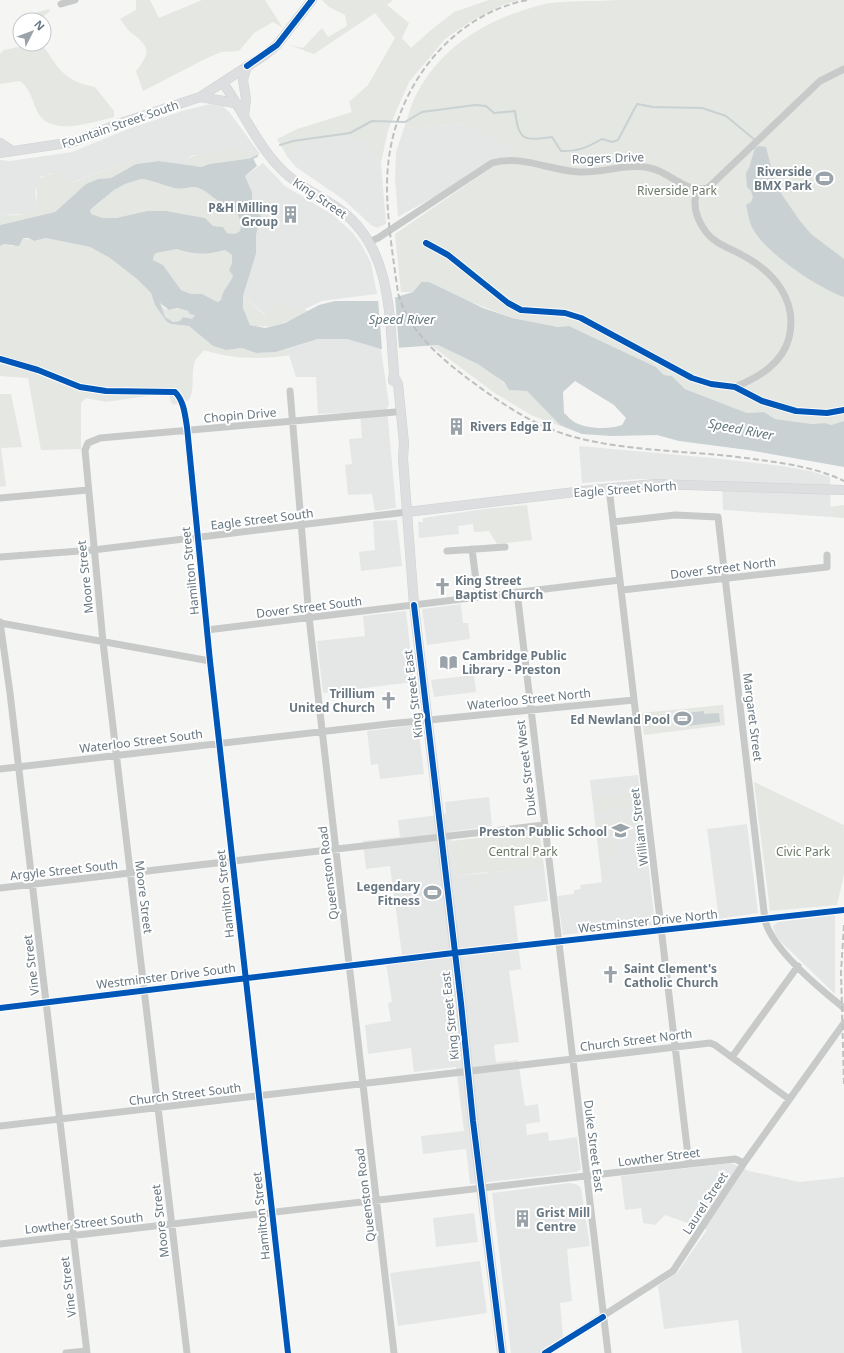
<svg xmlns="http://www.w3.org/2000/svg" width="844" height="1353" viewBox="0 0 844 1353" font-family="'Noto Sans',sans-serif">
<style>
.built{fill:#e5e7e7}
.green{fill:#e4e7e2}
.water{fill:#c9d1d3;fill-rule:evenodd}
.pier{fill:#f5f5f4}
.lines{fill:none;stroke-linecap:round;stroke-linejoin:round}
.stream{stroke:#c9d1d3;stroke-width:2}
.major-casing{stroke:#d1d2d2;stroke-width:10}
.minor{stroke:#c8caca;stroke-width:7}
.major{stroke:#dddedf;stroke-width:9}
.rail{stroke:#bfbfc0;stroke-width:2;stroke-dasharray:6 3;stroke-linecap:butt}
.cycleway-casing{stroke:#fff;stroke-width:8}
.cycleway{stroke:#0057b8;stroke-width:6}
.labels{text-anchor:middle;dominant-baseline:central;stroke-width:4;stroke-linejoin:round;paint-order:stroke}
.street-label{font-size:12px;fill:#687781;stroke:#fff}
.poi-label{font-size:12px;font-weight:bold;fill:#687781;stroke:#fff;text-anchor:end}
.park-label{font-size:12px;fill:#6b7966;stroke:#fff}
.water-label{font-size:13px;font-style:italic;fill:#64787e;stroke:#fff}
</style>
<rect width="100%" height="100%" fill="#f5f5f4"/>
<path class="built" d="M210 104 223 106 230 113 260 154 235 148 201 156 193 155 187 159 186 165 159 161 136 164 132 160 70 183 51 173 46 176 40 177 35 192 37 204 34 210 29 214 0 215V160L10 161 72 152 128 129 182 111Z
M468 124 493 140 559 164 506 157 398 217 395 179 396 152 404 128Z
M342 137 363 140 381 163 386 224 377 228 371 225 344 200 296 167 285 154 308 140Z
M263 163 285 186 333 215 353 233 361 244 371 263 377 294 322 301 305 309 275 305 266 315 243 296 256 254V235L261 216 252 206V192L245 176Z
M318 339H347L381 349 389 405 387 408 396 508 375 511 372 494 348 495 345 465 352 464 349 439 362 438 360 412 318 414 316 377H296L287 349Z
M579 446 713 458 782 466 810 471 830 477 831 517 723 510 722 481 639 479 582 483Z
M484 509V515L480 520 473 524 458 526 459 534 419 538 418 522H423V518Z
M397 520 402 566 361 571 359 552 375 550 373 521Z
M461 604 463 623H468L470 639 427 645 422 609Z
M406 611 414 682 323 693 317 641 365 636 363 616Z
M474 675 476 692 434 697 431 680Z
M418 725 424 774 380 779 378 764 371 765 367 731Z
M638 775 655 923 652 925 563 935 557 896 574 894V890L581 889 580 885 602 882 590 780Z
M489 797 492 826 450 832 456 876 544 867 548 901 514 906 521 969 509 971 519 1042 494 1045 496 1062 518 1060 525 1106 538 1104 540 1122 526 1124 527 1135 548 1132 549 1141 577 1137 581 1169 577 1172 470 1184 466 1149 423 1154 421 1136 464 1131 456 1067 414 1072 411 1048 368 1054 365 1025 391 1021 388 1003 392 1002 385 957 402 955 390 866 366 869 363 841 400 837 398 820 446 814 445 802Z
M747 824 758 913 719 919 707 829Z
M835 915V994L780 941 775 934 773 926 778 922Z
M731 1163 749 1171 800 1182 844 1177V1353H742L738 1320 664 1329 658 1286 677 1273 707 1230 665 1215 655 1225 643 1223 641 1208 625 1210 621 1176Z
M569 1183 578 1185 581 1188 590 1246 567 1249 572 1301 560 1303 563 1338 540 1353H511L492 1193Z
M474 1213 478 1242 436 1247 433 1218Z
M480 1261 487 1313 398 1326 390 1273Z"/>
<path class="green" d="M136 0H150L159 18 202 0H265L283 28 273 22 254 33 239 51 221 52 205 59 143 91 136 71C150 53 151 48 133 34 128 31 124 24 120 19L136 10Z
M322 0H393L387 5 409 23 402 38 411 48 431 30 454 12 489 0H519L505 4 473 20 445 39 409 82 388 130 381 163 363 140 342 137 308 140 286 154 277 139 297 129 352 112 349 102 368 85 395 38 375 13 314 54 289 45 303 48 322 28 328 37 347 26 345 15 329 7Z
M618 0H844V421L831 425 825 423 812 424 775 419 764 412 747 413 685 389 672 376 664 375 656 367 569 326 558 327 512 318 420 282 413 292H401L395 234 494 166 509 159 514 148 493 140 468 124 404 128C408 118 410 108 414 99 440 45 489 18 545 4 566 0 596 2 618 0Z
M49 9 50 11 39 20H26L27 15Z
M24 44H40V48L44 47C60 71 65 81 95 87L114 111V117C92 122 48 139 36 109 32 99 29 87 20 81L0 84V54L4 50 23 46Z
M235 148 260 154 253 158 209 164 202 167 186 165 187 159C194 154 224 150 235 148Z
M132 160 136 164 111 178 98 179 86 184 55 212 0 225V215C11 215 35 218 37 203 37 195 36 188 37 180 41 177 42 178 46 176 54 173 56 170 65 170L71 183Z
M141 179C153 180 162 185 174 188 181 190 188 187 195 187 205 188 210 194 217 199 229 209 245 210 240 231L235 234 227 233 223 227 213 226 205 218 166 211H147L116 218H103L91 214 90 210C99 204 106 196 114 190 122 184 131 182 141 179Z
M23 238 34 241 46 238 90 247 110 258 137 279 151 293 155 305 166 321 171 324 189 326 213 346 226 350 242 348 256 353 276 352 287 349 290 355C262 360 231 359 204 350 202 353 198 356 196 359 187 378 203 407 172 404L168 393 106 402 86 398 81 403V449L41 450 28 378 0 376V246L2 244 13 246Z
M177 249C194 255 207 255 225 250L232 255V263L229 270 233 276C229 285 223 291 221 300L219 302 202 294H191L181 290 163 265 153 260 154 255 156 253Z
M243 296 265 315 275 304 305 309 308 312C286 322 274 330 250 325L243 308Z
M160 303 165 309 172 310 181 308 195 315 192 319 173 322 165 317Z
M438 345C462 355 494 367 509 390L527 391 560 425 582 434 533 416 493 392 432 346Z
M0 394H11L22 447 1 448 6 486 0 487Z
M527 505 532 540 497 544 489 531 474 532 473 524 484 515V509Z
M844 505V518L831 517 830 507Z
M723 705 725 725 644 735 641 713Z
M754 782 844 825V874L837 905 770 911Z
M639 793 640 806 596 811 595 797Z
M639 816 641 830 599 834 597 820Z
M533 832 540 837 544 867 495 872V879H494L491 877H486L487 872 456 876 451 841Z
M603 849a7 7 0 1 1 14 0a7 7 0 1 1-14 0Z
M484 874 480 882 484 889 473 890 471 875Z"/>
<path class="water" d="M759 146 766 147 776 186 800 221 811 234 844 259V297C818 288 766 253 753 229 749 222 748 212 746 205L751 202 753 197 751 191 747 187 746 173 749 168 755 148Z
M253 158 257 166 245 176 252 192V206L261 216 256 235V254L243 296V308L250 325 265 328 285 323 319 305 335 301H377L397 297 413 292 421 282H429L483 308 512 318 558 327 569 326 656 367 664 375 672 376 685 389 747 413 764 412 775 419 812 424 825 423 831 425 844 421V467L748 450 679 441 657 435 612 436 582 434 560 425 527 391 509 390 504 382 478 364 438 345 381 349 347 339H318L276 352 256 353 242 348 226 350 213 346 189 326 171 324 166 321 155 305 151 293 137 279 110 258 90 247 46 238 34 241 28 238H23L19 246 3 244 0 246V225L55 212 86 184 98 179 111 178 136 164 159 161 202 167 209 164ZM141 179C153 180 162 185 174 188 181 190 188 187 195 187 206 189 211 197 219 201 232 207 244 215 240 231L235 234 227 233 223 227 213 226 205 218 166 211H147L116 218H103L91 214 90 210 114 190 125 184ZM177 249C194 255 207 255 225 250L232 255V263L229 270 233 276C229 285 222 291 221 300L218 302 202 294H191L181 290 163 265 153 260 154 255 156 253ZM160 303 169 310 178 308 188 311 190 314 195 315 192 319 183 317 180 321 173 322 165 317ZM575 381 614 405 626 418 622 425C610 430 583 429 573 421 569 419 567 415 564 413L563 392Z
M704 711V714L719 713 720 722 678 727 676 714Z"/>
<path class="pier" d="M395 296 399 348 382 350 378 299Z"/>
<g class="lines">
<path class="stream" d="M280 145 293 141 350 133 372 121 405 122 422 112 475 105 486 106 494 113 515 111C519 141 523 141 552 137L561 151C578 152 588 147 602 139L612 142 618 140 637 104 653 107 702 108 726 116 755 140
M251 159 257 156"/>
<defs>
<path id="major" d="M223 83C243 111 258 147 283 171 300 188 324 197 343 212 392 251 389 316 394 372L393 381
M200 97C213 100 225 100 237 104
M244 116 246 99 243 80 247 66
M0 143 11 150
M0 153 73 142 121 123 200 97 265 55 277 45 312 0
M394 376 398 384 404 443 403 459 414 605 461 1003 473 1121 502 1353
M407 512 592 490 655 484 844 490"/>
</defs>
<use href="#major" class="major-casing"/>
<path class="minor" d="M61 4 75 0
M697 190C692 205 697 220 706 232 715 244 730 248 742 255 774 272 798 300 789 338 782 364 759 377 735 387
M369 242 378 238 492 163C520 154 551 171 580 172 603 173 627 163 650 168 671 172 685 194 708 188L820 81 844 69
M426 243 448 255 508 303 521 310 565 313 581 318 692 378 711 384 735 387 762 401 796 411 827 413 844 410
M290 391 309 617 394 1353
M187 431 210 661 288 1353
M609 488 689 1164
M0 498 88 490
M613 522 675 515 718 517 765 920C772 949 820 989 844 1008
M472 549 478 597
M447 551 505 547
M0 557 93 550 407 512
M622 590 827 567V555
M517 592 608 1353
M0 622 10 693 87 1353
M0 623 210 661
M207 630 620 580
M0 769 388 724 634 700
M0 888 544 825
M0 1008 445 954 844 910
M732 1057 798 966
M0 1126 710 1043 715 1045 789 1099
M0 1244 689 1164 735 1159 744 1163
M66 1353 86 1351
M187 1353 103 642 85 450 88 443 100 438 395 412
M545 1353 673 1271 744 1163 844 1023"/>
<use href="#major" class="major"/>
<path class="rail" d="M527 0C449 16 395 89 388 166 384 203 393 256 398 293 409 331 437 355 467 378 494 398 522 418 553 430 607 451 680 450 738 457 774 462 811 465 844 481
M844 925 841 972 844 1084"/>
<defs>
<path id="cycleway" d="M247 66 277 45 312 0
M426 243 448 255 508 303 521 310 565 313 581 318 692 378 711 384 735 387 762 401 796 411 827 413 844 410
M0 359 38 370 80 387 106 391 175 392C184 401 185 415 187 427L210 661 288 1353
M414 605 461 1003 473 1121 502 1353
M0 1008 445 954 844 910
M545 1353 603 1317"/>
</defs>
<use href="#cycleway" class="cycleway-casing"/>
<use href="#cycleway" class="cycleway"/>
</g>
<defs>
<symbol id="stadium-bare" viewBox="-9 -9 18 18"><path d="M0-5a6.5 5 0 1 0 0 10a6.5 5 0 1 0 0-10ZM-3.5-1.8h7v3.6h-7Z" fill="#99a3a9" stroke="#fff" stroke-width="2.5" paint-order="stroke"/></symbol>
<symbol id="building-bare" viewBox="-9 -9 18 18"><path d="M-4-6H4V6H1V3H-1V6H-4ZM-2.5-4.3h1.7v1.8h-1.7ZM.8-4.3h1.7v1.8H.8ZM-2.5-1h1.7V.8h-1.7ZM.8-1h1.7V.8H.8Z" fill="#99a3a9" stroke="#fff" stroke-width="2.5" paint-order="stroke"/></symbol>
<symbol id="church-bare" viewBox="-9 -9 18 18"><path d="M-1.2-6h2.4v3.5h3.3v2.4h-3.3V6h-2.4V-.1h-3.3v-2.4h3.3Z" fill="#99a3a9" stroke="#fff" stroke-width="2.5" paint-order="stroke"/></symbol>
<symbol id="library-bare" viewBox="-9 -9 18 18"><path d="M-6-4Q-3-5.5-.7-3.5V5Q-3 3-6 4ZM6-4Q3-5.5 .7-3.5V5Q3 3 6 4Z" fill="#99a3a9" stroke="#fff" stroke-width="2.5" paint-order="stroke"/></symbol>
<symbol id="school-bare" viewBox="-9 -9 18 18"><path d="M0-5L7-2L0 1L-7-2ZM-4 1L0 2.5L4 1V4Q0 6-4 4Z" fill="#99a3a9" stroke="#fff" stroke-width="2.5" paint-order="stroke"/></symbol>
</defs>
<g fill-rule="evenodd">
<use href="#stadium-bare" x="812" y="166" width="25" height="25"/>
<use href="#building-bare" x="278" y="202" width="25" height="25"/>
<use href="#building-bare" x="444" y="414" width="25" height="25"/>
<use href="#church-bare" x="430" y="574" width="25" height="25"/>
<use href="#library-bare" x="436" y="650" width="25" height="25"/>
<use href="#church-bare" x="376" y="688" width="25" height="25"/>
<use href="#stadium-bare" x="670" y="706" width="25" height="25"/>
<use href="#school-bare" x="608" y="818" width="25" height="25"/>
<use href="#stadium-bare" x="420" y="880" width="25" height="25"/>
<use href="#church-bare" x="598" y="962" width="25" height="25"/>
<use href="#building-bare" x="510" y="1206" width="25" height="25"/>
</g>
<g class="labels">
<g class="street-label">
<text transform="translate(120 124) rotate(-19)">Fountain Street South</text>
<text transform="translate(608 158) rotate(-2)">Rogers Drive</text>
<text transform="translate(320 198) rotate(34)">King Street</text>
<text transform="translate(240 415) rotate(-5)">Chopin Drive</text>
<text transform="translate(625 489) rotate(-4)">Eagle Street North</text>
<text transform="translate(262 519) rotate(-7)">Eagle Street South</text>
<text transform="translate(723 568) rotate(-7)">Dover Street North</text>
<text transform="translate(190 571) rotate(-96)">Hamilton Street</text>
<text transform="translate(85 577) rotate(-96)">Moore Street</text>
<text transform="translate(309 607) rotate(-7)">Dover Street South</text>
<text transform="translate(413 694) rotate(-97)">King Street East</text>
<text transform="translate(529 699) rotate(-6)">Waterloo Street North</text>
<text transform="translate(753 717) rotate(83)">Margaret Street</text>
<text transform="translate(141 741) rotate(-7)">Waterloo Street South</text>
<text transform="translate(526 768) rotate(-97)">Duke Street West</text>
<text transform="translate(639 827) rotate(-97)">William Street</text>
<text transform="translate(64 870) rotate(-6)">Argyle Street South</text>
<text transform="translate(328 873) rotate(-97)">Queenston Road</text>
<text transform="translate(225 894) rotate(-96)">Hamilton Street</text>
<text transform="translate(144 897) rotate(83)">Moore Street</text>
<text transform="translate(648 921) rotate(-6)">Westminster Drive North</text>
<text transform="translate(31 965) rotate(-97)">Vine Street</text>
<text transform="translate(166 976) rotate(-7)">Westminster Drive South</text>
<text transform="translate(450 1016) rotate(-96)">King Street East</text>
<text transform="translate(636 1040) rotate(-7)">Church Street North</text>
<text transform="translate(185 1094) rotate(-7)">Church Street South</text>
<text transform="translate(594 1146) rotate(83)">Duke Street East</text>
<text transform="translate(659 1157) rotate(-7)">Lowther Street</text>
<text transform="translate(365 1195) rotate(-97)">Queenston Road</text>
<text transform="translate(705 1203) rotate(-57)">Laurel Street</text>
<text transform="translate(261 1216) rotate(-96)">Hamilton Street</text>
<text transform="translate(160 1221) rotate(-97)">Moore Street</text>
<text transform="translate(84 1223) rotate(-6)">Lowther Street South</text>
<text transform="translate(68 1287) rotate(-97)">Vine Street</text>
</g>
<g class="poi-label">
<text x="812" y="171">Riverside<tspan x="812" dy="14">BMX Park</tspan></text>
<text x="278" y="207">P&amp;H Milling<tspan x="278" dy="14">Group</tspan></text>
<text x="470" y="426" text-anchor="start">Rivers Edge II</text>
<text x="455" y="580" text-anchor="start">King Street<tspan x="455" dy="14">Baptist Church</tspan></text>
<text x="462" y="655" text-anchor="start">Cambridge Public<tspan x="462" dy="14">Library - Preston</tspan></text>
<text x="375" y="693">Trillium<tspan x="375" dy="14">United Church</tspan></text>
<text x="670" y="719">Ed Newland Pool</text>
<text x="607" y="831">Preston Public School</text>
<text x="420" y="886">Legendary<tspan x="420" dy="14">Fitness</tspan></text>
<text x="624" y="968" text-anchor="start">Saint Clement's<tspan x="624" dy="14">Catholic Church</tspan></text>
<text x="536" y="1212" text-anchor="start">Grist Mill<tspan x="536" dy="14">Centre</tspan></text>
</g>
<g class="park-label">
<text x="677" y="190">Riverside Park</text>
<text x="523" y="851">Central Park</text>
<text x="803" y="851">Civic Park</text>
</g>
<g class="water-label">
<text x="402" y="319">Speed River</text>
<text transform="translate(741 429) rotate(11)">Speed River</text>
</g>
</g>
<g transform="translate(32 32) rotate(48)"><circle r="19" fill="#ffffff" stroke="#c3c9cd"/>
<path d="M0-3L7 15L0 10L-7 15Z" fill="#99a3a9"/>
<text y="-6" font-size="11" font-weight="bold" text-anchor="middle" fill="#687781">N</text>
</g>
</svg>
